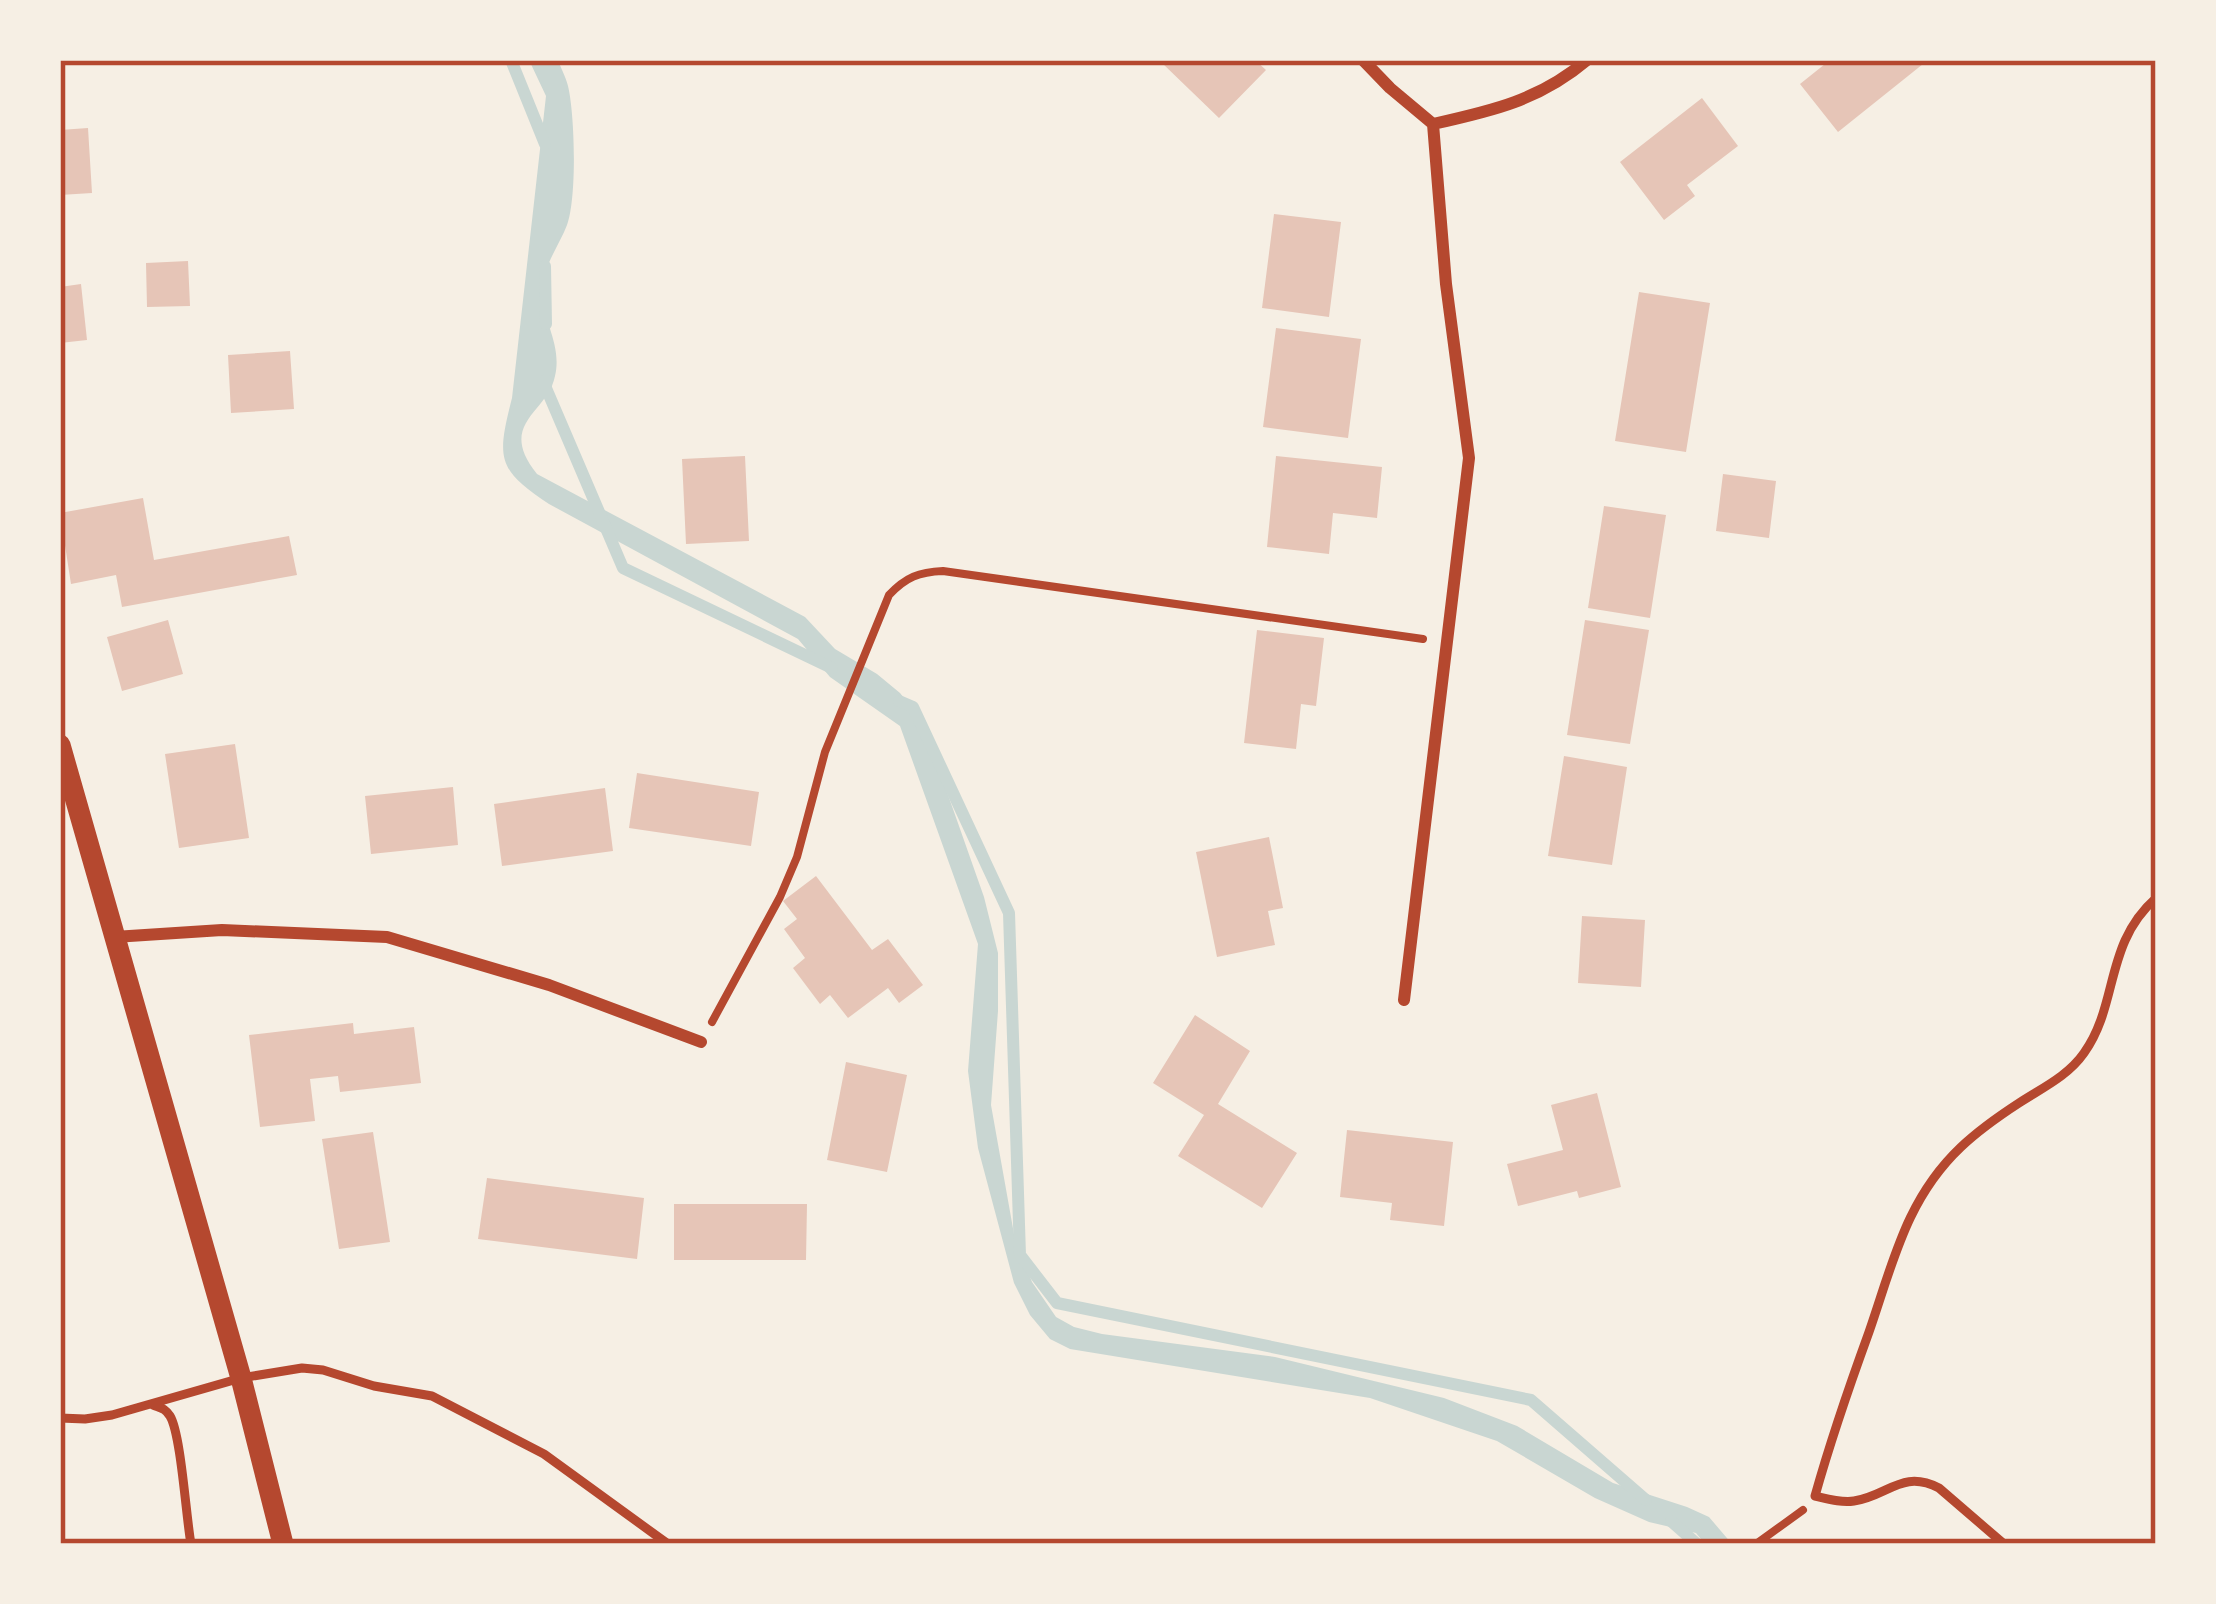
<svg xmlns="http://www.w3.org/2000/svg" width="2216" height="1604" viewBox="0 0 2216 1604" font-family="Spectral,serif">
<style>
.water{fill:#c9d6d2}
.lines{fill:none;stroke-linecap:round;stroke-linejoin:round}
.stream{stroke:#c9d6d2;stroke-width:12}
.building{fill:#e6c5b7}
.path{stroke:#b5482f;stroke-width:8}
.service{stroke:#b5482f;stroke-width:9}
.minor{stroke:#b5482f;stroke-width:12}
.tertiary{stroke:#b5482f;stroke-width:21}
.neatline{fill:none;stroke:#b5482f;stroke-width:4.5}
</style>
<rect width="100%" height="100%" fill="#f6efe4"/>
<path class="water" d="M529 60H558C561 69 566 77 568 86 575 115 577 198 567 225 559 246 540 271 542 294 544 323 562 346 555 376 548 413 496 423 537 474L805 617 835 649 877 674 900 693 922 721 984 897 998 953V1011L991 1105 1014 1234 1032 1282 1056 1317 1074 1327 1102 1334 1275 1357 1444 1398 1517 1426 1613 1483 1687 1507 1709 1517 1732 1544H1705L1696 1533 1649 1522 1595 1498 1497 1441 1370 1398 1070 1349 1050 1339 1030 1315 1014 1283 978 1148 968 1071 978 944 900 726 830 677 798 639 549 504C496 469 497 458 512 398L546 96Z"/>
<g class="lines">
<path class="stream" d="M511 60 545 144
M545 266 546 324
M546 380V388L623 568 832 668
M899 701 913 707 1009 913 1020 1255 1057 1303 1531 1400 1646 1500
M1671 1521 1697 1544"/>
</g>
<path class="building" d="M1165 60H1255L1266 70 1219 118 1162 63Z
M1830 60H1928L1838 132 1800 84Z
M1702 98 1738 146 1687 185 1695 196 1664 220 1620 162Z
M88 128 92 193 60 195V130Z
M1274 214 1341 222 1329 317 1262 308Z
M188 261 190 306 147 307 146 263Z
M81 284 87 340 60 343V287Z
M1639 292 1710 303 1686 452 1615 441Z
M1276 328 1361 339 1348 438 1263 427Z
M290 351 294 409 231 413 228 355Z
M745 456 749 541 686 544 682 459Z
M1276 456 1382 467 1377 518 1333 513 1329 554 1267 547Z
M1723 474 1776 481 1769 538 1716 531Z
M143 498 154 560 289 536 297 575 122 607 116 575 71 584 60 513Z
M1604 506 1666 515 1650 618 1588 608Z
M168 620 183 674 122 691 107 637Z
M1585 620 1649 630 1630 744 1567 735Z
M1257 630 1324 638 1316 706 1301 704 1296 749 1244 743Z
M235 744 249 838 179 848 165 754Z
M1564 756 1627 767 1612 865 1548 856Z
M637 773 759 792 751 846 629 828Z
M453 787 458 845 371 854 365 796Z
M605 788 613 851 502 866 494 804Z
M1269 837 1283 908 1268 911 1275 945 1217 957 1196 852Z
M816 876 872 950 888 939 923 985 899 1003 888 988 848 1018 830 995 820 1004 793 968 805 958 784 929 797 919 783 901Z
M1582 916 1645 920 1641 987 1578 983Z
M1195 1015 1250 1051 1218 1104 1297 1153 1262 1208 1178 1156 1204 1115 1153 1083Z
M353 1023 354 1034 414 1027 421 1083 340 1092 338 1076 310 1079 315 1121 260 1127 249 1035Z
M846 1062 907 1075 887 1172 827 1160Z
M1597 1093 1621 1187 1579 1198 1577 1191 1518 1206 1507 1164 1563 1150 1551 1105Z
M1347 1130 1453 1142 1444 1226 1390 1220 1392 1203 1340 1197Z
M373 1132 390 1242 339 1249 322 1139Z
M487 1178 644 1198 637 1259 478 1239Z
M674 1204H807L806 1260H674Z"/>
<g class="lines">
<path class="path" d="M712 1022 780 897 797 857 825 752 889 595C906 577 919 572 943 571L1423 639
M1756 1544 1803 1510"/>
<path class="service" d="M153 1405C161 1408 165 1408 170 1416 181 1434 186 1517 191 1544
M60 1418 85 1419 112 1415 241 1378 302 1368 323 1370 374 1386 432 1396 544 1454 668 1544
M2004 1544 1939 1488C1902 1469 1888 1496 1854 1501 1841 1503 1828 1499 1815 1496 1831 1439 1849 1387 1869 1332 1893 1263 1906 1199 1961 1147 1979 1130 1999 1116 2019 1103 2042 1088 2068 1076 2084 1053 2119 1004 2104 944 2156 898"/>
<path class="minor" d="M1363 60 1390 88 1433 124C1492 111 1540 100 1587 60
M114 937 222 930 387 937 549 985 701 1042
M1404 1000 1469 458 1446 284 1433 124"/>
<path class="tertiary" d="M60 745 241 1378 283 1544"/>
</g>
<rect width="2216" height="1604" fill="none" stroke="#f6efe4" stroke-width="126"/>
<rect x="63" y="63" width="2090" height="1478" class="neatline"/>
</svg>
